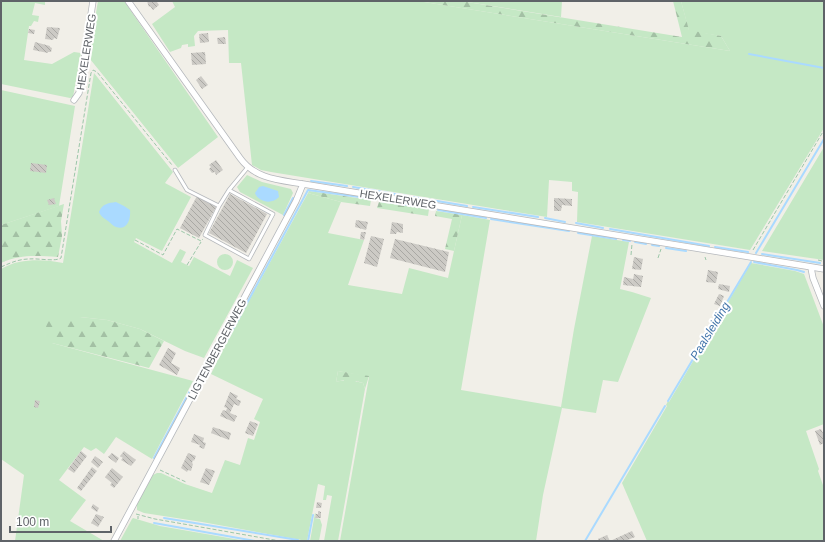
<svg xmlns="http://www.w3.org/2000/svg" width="825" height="542" viewBox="0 0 825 542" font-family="Helvetica,sans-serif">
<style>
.grass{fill:#c5e8c5}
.forest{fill:url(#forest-firs)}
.water{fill:#aadaff}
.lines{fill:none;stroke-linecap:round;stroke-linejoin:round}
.stream{stroke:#aadaff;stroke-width:2}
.building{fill:url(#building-back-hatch)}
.lane-casing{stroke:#b5b8bc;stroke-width:4.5}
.street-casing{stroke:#b5b8bc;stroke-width:7}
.path{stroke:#9cc7a9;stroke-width:1;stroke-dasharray:4 2;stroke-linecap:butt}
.lane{stroke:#fff;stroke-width:3}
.street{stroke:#fff;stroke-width:5.5}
.labels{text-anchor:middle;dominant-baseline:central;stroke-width:4;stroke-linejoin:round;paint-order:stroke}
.street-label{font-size:11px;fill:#5f6368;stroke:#fff}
.water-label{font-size:12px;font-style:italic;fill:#4174aa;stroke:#fff}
</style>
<defs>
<pattern id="forest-firs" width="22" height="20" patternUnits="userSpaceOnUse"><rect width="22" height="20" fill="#c5e8c5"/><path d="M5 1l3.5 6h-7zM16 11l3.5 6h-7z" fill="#a3c0a4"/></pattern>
<pattern id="building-back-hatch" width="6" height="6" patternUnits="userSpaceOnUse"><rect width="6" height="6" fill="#cccac5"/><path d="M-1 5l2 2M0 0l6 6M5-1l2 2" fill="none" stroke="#a9a8a4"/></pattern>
</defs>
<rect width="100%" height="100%" fill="#f1efe8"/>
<path class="grass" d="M1 1H45V5L35 3 32 15 39 16 38 22 34 21 31 26H29L24 60 52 64 74 52 81 53 73 97 70 98 1 84Z
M98 1H124L218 137 178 168 90 59 88 60Z
M172 1H418L730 51 721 36 689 31 681 1H824V128L750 250 577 222 578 192 572 191V182L549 180 547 217 271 172 261 170 252 165 241 63H229L228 30 198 31 194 36 195 46 188 47V44L182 45 181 48 170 52 152 24 175 7Z
M461 1H562L561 17Z
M94 73 173 172 165 183 191 197 162 251 136 238 134 242 172 263 180 249 186 252 181 262 189 266 194 257 230 276 237 260 253 268 204 358 185 351 140 329 107 320 80 317 52 343 193 381 152 459 116 437 104 454 96 448 91 451 84 447 59 480 86 500 70 521 104 541H15L24 475 1 459V269C7 266 13 263 19 262 33 259 50 260 63 263Z
M1 90 75 106 59 206 1 225Z
M824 147V260L762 251Z
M247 175 262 182 291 189 293 193 283 215 240 192 237 187Z
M308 193 341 202 328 233 364 240 348 285 402 294 409 268 448 278 462 215 490 220 461 390 561 407 574 329 592 236 629 242 620 289 632 292 651 298 618 382 603 380 596 413 562 408 543 495 536 541H340L369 377 338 371 336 382C346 379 354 381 363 383L365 389 338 541H324L332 496 327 495 326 500H323L325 486 318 484 307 541 202 522 144 513 137 510V504L153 475 157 473H161L185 484 212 493 225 460 240 465 248 438 254 440 260 422 254 419 263 399 211 374 227 341Z
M217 262a8 8 0 1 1 16 0a8 8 0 1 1-16 0Z
M751 263 795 271 804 274 824 327V424L806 431 819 469 818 471 824 488V541H647L622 483 667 406 666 405 668 401 669 402Z
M315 513 316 514 315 518 320 519 322 525 319 541H310Z
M133 518 160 526 246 541H120L132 519Z"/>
<path class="forest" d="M418 1H461L682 37 673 1H681L689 30 721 36 730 51Z
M309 191 371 200 370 206 341 202 308 193Z
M379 202 429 209 428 216 377 208Z
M64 204 61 221 62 236 58 257C36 256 21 254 1 263V225Z
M436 211 462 215 454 251 445 249 452 219 435 216Z
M80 317 107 320 140 329 164 341 149 368 52 343 45 337 47 319Z
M338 371 369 376 365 389 363 383 356 381 350 389 343 387 344 380 336 382Z"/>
<path class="water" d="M263 186 278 191 279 197C272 205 258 202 255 193L259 187Z
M116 202 124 206 130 210C131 219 127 231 116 227 113 226 111 223 108 221 104 218 101 217 99 212 102 204 108 203 116 202Z"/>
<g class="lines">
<path class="stream" d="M749 54 824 68
M311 181 347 186
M353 187 407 196
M413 197 467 206
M381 201 428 208
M473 207 538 217
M438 210 486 218
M284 215 293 198
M545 218 565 222
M491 219 569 231
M576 223 603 228
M610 229 709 246
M578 233 616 239
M623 240 630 241
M635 242 646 244
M652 245 659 246
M715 247 748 252
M666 248 686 251
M756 253 824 139
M762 254 820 263
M754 262 797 270 804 272
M227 340 308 190 367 198
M668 401 751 262
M154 458 191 389
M164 518 298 540
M154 523 255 541
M308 541 313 515
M585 541 665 406"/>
</g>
<path class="building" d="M147 1H158L157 2 159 5 153 10 150 6 149 7Z
M47 27 60 28 57 39 54 38 53 40 45 39Z
M29 29 35 30 34 34 28 33Z
M208 33 209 42 200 43 199 34Z
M225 37 226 44H218L217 38Z
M35 42 50 46V47L52 48 51 52H48V53L33 50Z
M205 52 206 64 192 65 191 53Z
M201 76 208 85 202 89 196 80Z
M216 160 223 170 216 175 215 172 212 173 209 169 211 167 209 165Z
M31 163 47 165 46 173 30 171Z
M230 194 267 214 246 253 209 233Z
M197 196 216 207 199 238 180 228Z
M54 198 56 204 49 205 47 200Z
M554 198 572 199V206L562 205 561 211H554Z
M356 220 368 222 366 230 355 227Z
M392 222 403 224V233L397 232 396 234H390Z
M361 232H366L364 240 360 239Z
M371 236 384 239 377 267 364 263Z
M395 239 449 252 445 272 390 258Z
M634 257 643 259 641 270 632 269Z
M708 270 718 272 716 283 706 282Z
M634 274 643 276 641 287 632 286Z
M624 277 633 279 632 286 623 285Z
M719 284 730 286 729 292 718 289Z
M719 294 724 296 720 306 714 304Z
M168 348 176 353 171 363 180 368 177 375 159 365Z
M230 392 238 396 236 399 241 401 239 406 234 404 230 413 237 416 234 422 220 416 223 410 226 411 227 408 224 407Z
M35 400 40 401 38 408 34 407Z
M250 421 258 424 253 436 245 433Z
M213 427 231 433 229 440 211 433Z
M821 429 824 435V443L820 445 815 431Z
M194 434 204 438 203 442 206 443 204 449 199 447 200 445 191 442Z
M81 451 87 456 74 473 68 469Z
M124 451 136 460 131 466 121 460 123 458 120 456Z
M112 453 119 458 116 463 108 457Z
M188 453 196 456 194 461 193 460 192 463 193 464 191 471 188 470 187 472 181 468Z
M95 456 103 462 98 468 91 462Z
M92 467 97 471 81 491 77 488Z
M112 468 123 477 114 488 110 485 112 483 105 477Z
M206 468 215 471 209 485 200 482Z
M317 502 322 503 321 508H316Z
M93 504 99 508 97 512 91 508Z
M318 511 321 512V518H315L316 514H318Z
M96 514 104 517 98 527 91 523Z
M632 531 635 537 625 541H598V539L607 535 610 541Z"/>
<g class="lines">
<defs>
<path id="lane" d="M175 170 187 190 219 206 229 190 248 167
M219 206 205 235 249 259 273 214 229 190"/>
<path id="street" d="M128 1 240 158C255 179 279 180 303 184L824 269
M74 100 79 93 93 1
M811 268 813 278 824 306
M114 541 296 201 303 184"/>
</defs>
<use href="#lane" class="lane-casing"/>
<use href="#street" class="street-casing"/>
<path class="path" d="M135 240 163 255 177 229 201 241 203 239
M753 250 824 130
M631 255 632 244
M705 257 706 260
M658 258 661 249
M818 260 822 261
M187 265 201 242
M1 267C10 263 19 259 29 259 38 258 55 262 61 258L91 73 93 70 97 72 172 165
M160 470 186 482
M136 514 155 519 280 541
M138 519V516
M303 541V540"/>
<use href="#lane" class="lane"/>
<use href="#street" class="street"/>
</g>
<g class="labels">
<g class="street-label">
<text transform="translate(86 52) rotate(-81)">HEXELERWEG</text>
<text transform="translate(398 199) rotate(9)">HEXELERWEG</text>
<text transform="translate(217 349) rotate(-62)">LIGTENBERGERWEG</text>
</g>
<g class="water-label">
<text transform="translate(710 331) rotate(-59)">Paalsleiding</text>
</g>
</g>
<rect width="825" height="542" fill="none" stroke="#5f6368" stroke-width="4"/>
<path d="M10 526v6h101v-6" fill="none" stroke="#5f6368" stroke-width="2"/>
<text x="16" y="526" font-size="12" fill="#5f6368" stroke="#ffffff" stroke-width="3" paint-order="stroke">100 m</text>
</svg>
